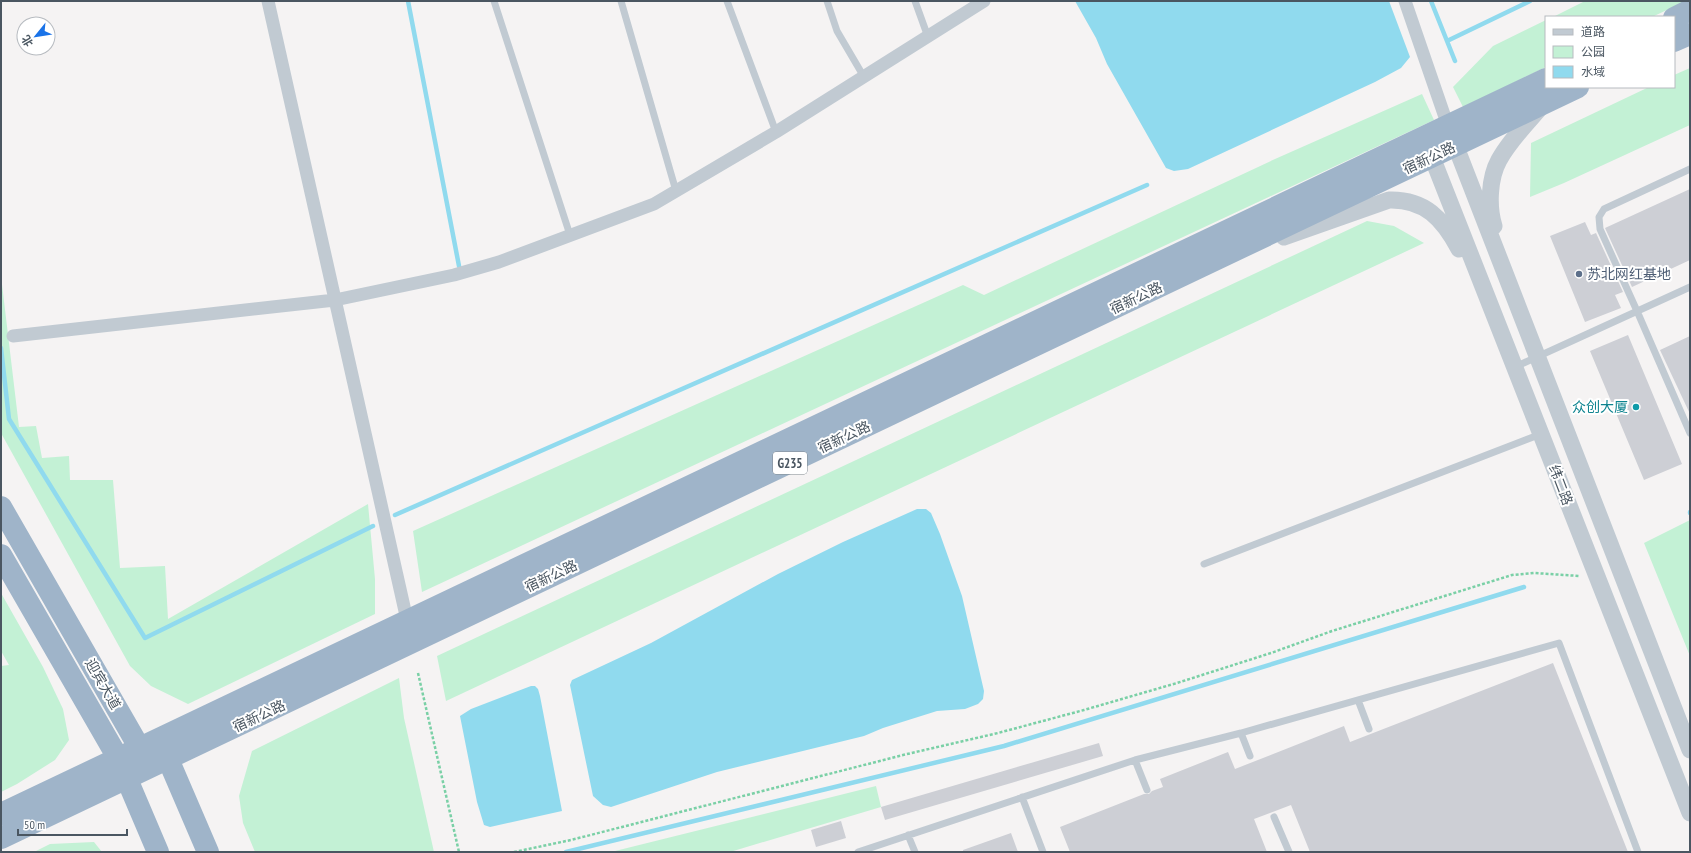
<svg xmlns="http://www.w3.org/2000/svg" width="1691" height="853" viewBox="0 0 1691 853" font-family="'PT Sans Narrow','Noto Sans SC',sans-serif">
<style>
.green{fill:#c3f1d5}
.water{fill:#90daee}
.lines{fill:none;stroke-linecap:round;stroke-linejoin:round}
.stream{stroke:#90daee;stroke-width:4.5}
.building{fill:#cdcfd5}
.path{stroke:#7ad0a6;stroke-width:2.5;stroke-dasharray:3 2;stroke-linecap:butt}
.service{stroke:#c1cad2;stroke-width:7}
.minor{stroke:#c1cad2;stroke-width:13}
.tertiary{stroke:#c1cad2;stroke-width:17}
.trunk{stroke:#9fb4c9;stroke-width:22}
.service-dot{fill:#5c6f8a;stroke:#fff;stroke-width:1.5}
.culture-dot{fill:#0f9aa8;stroke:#fff;stroke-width:1.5}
.labels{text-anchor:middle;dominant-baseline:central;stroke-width:4;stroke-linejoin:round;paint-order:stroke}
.shield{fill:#fff;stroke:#808990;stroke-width:1}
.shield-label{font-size:13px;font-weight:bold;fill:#4a5661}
.street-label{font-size:14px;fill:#4a5661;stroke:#fff}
.service-label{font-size:14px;fill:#4e5e75;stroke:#fff;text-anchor:start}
.culture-label{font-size:14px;fill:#0d838f;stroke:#fff;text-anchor:end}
</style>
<rect width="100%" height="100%" fill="#f5f3f3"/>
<path class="green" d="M1585 1H1686L1652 17H1553Z
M1546 20V67L1463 107 1453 87 1493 46Z
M1690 68V125L1564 183 1530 197 1531 143 1649 87H1674V75Z
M1422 94 1434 120 422 592 413 531 963 285 984 295 1275 159Z
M1367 221 1394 226 1424 243 446 701 437 656Z
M1 276 19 427 36 426 42 458 69 456 70 480H113L120 568 165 566 168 619 368 504 375 579V614L188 704 151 686 130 666 1 433Z
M1690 520V656L1644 543Z
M1 593 43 667 63 709 69 740 55 760 17 784 1 792V666L9 665 1 651Z
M399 678 404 718 434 852H255L243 823 239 796 252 751Z
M876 786 881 807 730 852H611Z
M94 842 102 852H34L50 844Z"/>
<path class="water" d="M1075 1H1389L1410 57 1401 68 1375 82 1188 169 1174 171 1166 168 1107 64 1096 38Z
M917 509H926L931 513 940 534 962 596 984 691 983 699 978 704 965 709 937 711 883 728 864 736 717 772 611 807 603 805 593 796 570 685 572 680 651 643 778 574 843 542Z
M531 686H535L538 689 540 696 562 811 490 827 484 825 477 802 460 716 471 709Z"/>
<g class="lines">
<path class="stream" d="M408 1 459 266
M1431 1 1455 61
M1447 41 1530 1
M1 348 9 419 145 638 373 526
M1690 513V512
M395 515 1147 185
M566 852 1004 746 1524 587"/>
</g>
<path class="building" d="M1690 189V260L1632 287 1605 228Z
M1585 222 1591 235 1596 233 1623 292 1615 295 1621 308 1585 322 1550 236Z
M1628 335 1682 464 1644 480 1590 351Z
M1690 336V414L1660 350Z
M1553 663 1628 852H1310L1291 805 1254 819 1267 852H1070L1060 827 1144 794H1149L1152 791 1163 787 1160 779 1228 752 1235 769 1344 726 1350 742Z
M1099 743 1103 756 885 820 881 807Z
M841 821 846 838 816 847 811 830Z
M1011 833 1018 852H963V850Z"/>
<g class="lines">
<path class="path" d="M418 673 459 852
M514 852 571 840 903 755 998 733 1084 710 1177 683 1271 653 1332 631 1512 575 1534 573 1580 576"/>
<path class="service" d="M494 1 570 235
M621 1 676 191
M727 1 776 132
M827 1 837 31 864 77
M915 1 928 37
M1690 169 1604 209 1599 217 1600 229 1637 311 1690 433
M1515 367 1690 287
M1204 564 1541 434
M1358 700 1369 729
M1241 733 1250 756
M1135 760 1147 790
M1022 797 1043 852
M1274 817 1289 852
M908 835 915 852
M858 852 1135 760 1241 733 1559 643 1638 852"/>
<path class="minor" d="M268 1 407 620
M1405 1 1448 126
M13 336 335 300 454 275 499 262 654 204 776 132 984 1"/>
<path class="tertiary" d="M1451 134 1690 750
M1432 157 1690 813
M1494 226C1488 207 1489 178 1499 160 1510 140 1527 123 1541 107
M1284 237 1389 200C1425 199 1443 219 1459 249"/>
<path class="trunk" d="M1674 18 1690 10
M1674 41 1690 34
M1 507 139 747 168 759 208 852
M1 555 118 758 158 852
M1 814 1546 79
M1 838 1578 87"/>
</g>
<circle class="service-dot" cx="1579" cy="274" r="4"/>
<circle class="culture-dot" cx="1636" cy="407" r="4"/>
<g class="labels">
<rect class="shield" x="773" y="452" width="34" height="22" rx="3"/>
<g class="shield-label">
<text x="790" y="463">G235</text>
</g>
<g class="street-label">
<text transform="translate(1429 158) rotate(-25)">宿新公路</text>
<text transform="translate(1136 298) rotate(-25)">宿新公路</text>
<text transform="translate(844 437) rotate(-25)">宿新公路</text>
<text transform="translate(1561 485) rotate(69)">纬二路</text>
<text transform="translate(551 576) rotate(-25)">宿新公路</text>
<text transform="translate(103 684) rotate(60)">迎宾大道</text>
<text transform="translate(259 716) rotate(-25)">宿新公路</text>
</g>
<g class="service-label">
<text x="1587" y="274">苏北网红基地</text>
</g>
<g class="culture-label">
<text x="1628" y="407">众创大厦</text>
</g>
</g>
<rect width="1691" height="853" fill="none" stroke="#4a5661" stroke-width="4"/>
<rect x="1545" y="16" width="130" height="72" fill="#ffffff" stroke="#b7bbc0"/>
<rect x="1553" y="29" width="20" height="6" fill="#c1cad2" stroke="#b7bbc0"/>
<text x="1581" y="36" font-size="12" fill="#4a5661">道路</text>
<rect x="1553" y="46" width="20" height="12" fill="#c3f1d5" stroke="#b7bbc0"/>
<text x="1581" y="56" font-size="12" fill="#4a5661">公园</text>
<rect x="1553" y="66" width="20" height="12" fill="#90daee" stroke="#b7bbc0"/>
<text x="1581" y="76" font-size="12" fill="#4a5661">水域</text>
<g transform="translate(36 36) rotate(240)"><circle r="19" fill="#ffffff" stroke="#b7bbc0"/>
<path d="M0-3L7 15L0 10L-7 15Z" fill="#1a73e8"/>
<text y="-6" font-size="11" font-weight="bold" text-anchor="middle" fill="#4a5661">北</text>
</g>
<path d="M18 829v6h109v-6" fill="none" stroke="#4a5661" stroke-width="2"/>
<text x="24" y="829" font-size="12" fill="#4a5661" stroke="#ffffff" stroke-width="3" paint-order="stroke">50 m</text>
</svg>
